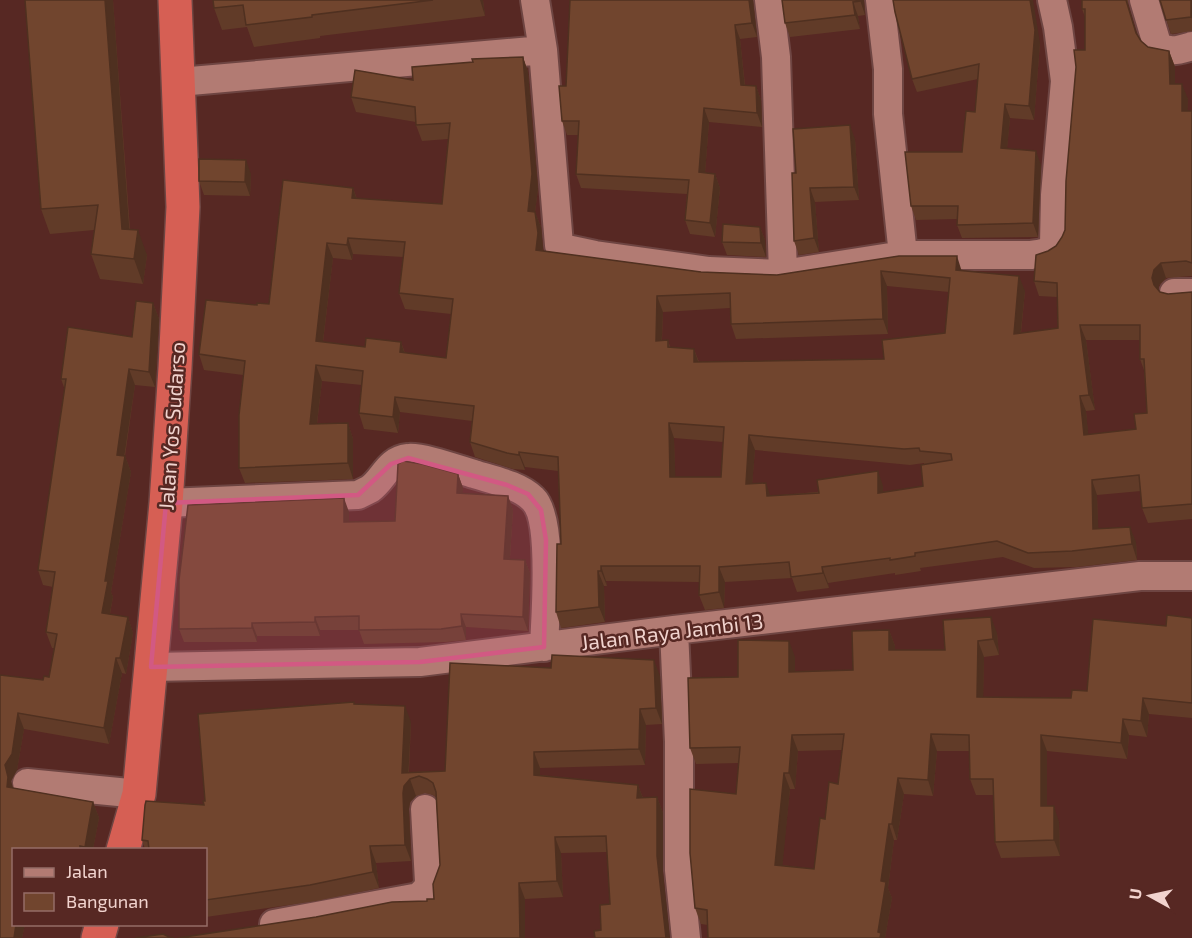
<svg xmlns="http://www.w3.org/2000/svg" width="1192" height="938" viewBox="0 0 1192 938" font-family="'Exo 2',sans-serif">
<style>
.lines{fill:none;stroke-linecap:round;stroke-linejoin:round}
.minor-casing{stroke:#6e4542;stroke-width:32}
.trunk-casing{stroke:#6e4542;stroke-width:36}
.minor{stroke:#b27b73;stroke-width:28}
.trunk{stroke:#d65f54;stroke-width:33}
.wall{fill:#613b28;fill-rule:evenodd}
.shaded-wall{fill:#4f3020}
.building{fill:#71452e;stroke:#4f3020;stroke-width:1.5;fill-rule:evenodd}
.marked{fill:#d25983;fill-opacity:0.2;stroke:#d25983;stroke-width:4.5;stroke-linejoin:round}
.labels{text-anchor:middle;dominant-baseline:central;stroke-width:5;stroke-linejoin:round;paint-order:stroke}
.street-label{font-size:21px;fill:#f1d3ce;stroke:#572823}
</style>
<rect width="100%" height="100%" fill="#572823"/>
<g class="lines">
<defs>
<path id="minor" d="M535 0 543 50 559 245 562 248 595 255 709 271 783 274 903 255H1031C1041 253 1049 254 1054 244L1055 195 1065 81 1058 27 1052 0
M769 0 776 57 783 274
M880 0 888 69V114L903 255
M1144 0 1157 44C1168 54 1179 50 1192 46
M179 82 543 50
M1174 293H1192
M166 503 358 495C362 493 366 491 370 489 384 479 388 460 408 458 421 456 460 470 474 474 493 480 519 485 533 499 554 519 545 617 544 647
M674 630 679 742V870L686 938
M151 667 420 662 674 630 1140 576H1192
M27 783 139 794
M274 924 419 897 427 889 429 882 425 809"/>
<path id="trunk" d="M123 850 139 794 166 503 175 368 183 207 175 0
M98 938 102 924"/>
</defs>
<use href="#minor" class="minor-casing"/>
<use href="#trunk" class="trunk-casing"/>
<use href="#minor" class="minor"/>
<use href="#trunk" class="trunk"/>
</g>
<path class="wall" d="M25 0H113L130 229 147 255 143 284 100 279 91 254 94 230 50 234 41 209Z
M213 0H483L485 16 320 36V38L254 47 247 27 222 30 214 8Z
M570 0H753L757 37 740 39 745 85 756 86 761 100 762 127 709 122 705 173 715 174 720 188 715 237 690 234 685 220 687 194 581 188 576 174 578 135H567L562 121 566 86Z
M782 0H864L865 15 858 16 860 29 790 37 785 23Z
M1082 0H1128V5L1137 36 1141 41 1148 47 1169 51 1175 67V84L1188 99 1187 111 1192 112V276L1166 278 1159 285 1158 290 1160 292 1168 294 1192 292V519L1148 523 1142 508 1141 491 1097 495 1098 529 1136 542 1137 560 1077 567 1034 568 1003 557 920 568 921 571 895 575V573L828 583 829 588 797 592 792 578 725 582 724 608 705 610 699 595V582L606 581 607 586H604L605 622 561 628 556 612 561 544 558 471 525 467V470L513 469 475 457 470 442 472 421 400 412 398 433 364 429 359 413 362 385 322 381 317 424 348 423 353 439V479L245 483 239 468 243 375 204 370 199 354 257 305 269 304 353 188 357 199 442 204 448 139 422 141 416 125V122L356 112 351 97 473 62 523 57 528 72 538 189 535 212 541 227 543 251 701 272 777 275 899 256 962 271 1025 291 1021 333 1058 328 1057 297 1039 296 1034 281 1048 251 1056 246 1062 237 1065 230 1085 50V17L1082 9ZM353 254 403 257 399 293 405 309 451 314 446 358 405 353 401 342 365 347 323 342 333 258 352 260ZM887 286 949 292 945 333 884 359 699 362 694 349 670 347 668 340H662L663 312 730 308 731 324 736 339 888 334ZM1086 340H1140V359L1144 370 1147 413 1136 429 1088 435 1086 411 1095 410ZM674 438 723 442 721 477H675ZM755 450 910 465 924 463 923 486 883 492V486L771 496 752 484Z
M1160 0H1192V31L1171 34Z
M1040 43 1034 120 1010 118 1007 148 1041 165 1038 237 962 238 957 225V219L916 220 911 206 962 152 975 112 978 79 917 92 912 79Z
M855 139 859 200 815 202 819 252 799 255 794 241 796 173Z
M251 174 250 196 204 195 199 181Z
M760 227 765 240 766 257 727 255 722 242Z
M153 303 159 319 155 387 135 385 125 456 131 472 111 592 113 597 110 614 128 617 133 633 126 674 122 673 109 744 24 729 17 770 11 781 13 788 93 802 99 818 93 849H14V924H25L22 938H0V675L43 680 49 677 54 648H52L46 632 53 587 43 585 38 570 65 390 61 379 132 337Z
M458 474 463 488 462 493 508 496 513 510 510 559 525 560 530 573 528 631 466 627V640L446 642 364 644 359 630H320V636H257V642H184L179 629 349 512V522L395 521Z
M1192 618V718L1149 714 1147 737 1129 735 1127 759 1047 751V806L1059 822 1060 856 1001 858 995 842 994 795H976L970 779V751H937L933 796 904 794 897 840H894L888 888 892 898 885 938H708V925L701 924 695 908 736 794 739 763 696 764 690 748 738 677 795 657V671L853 670 889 630 895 646V650H945L997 633 999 655 984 657 983 697 1071 698 1087 691 1166 626ZM842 750 838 784 825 819 814 869 782 865 790 789H795L798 751Z
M660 676 662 724 646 725 645 765 540 768V775L638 785 643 798 657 797 663 813V872L601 930 610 904 607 852 561 853 563 897 525 899V938H178L427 901 434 899 440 865 436 797 433 795 425 793 416 796 410 802 409 809 411 861 376 863 379 888 316 901 206 917V849H145L142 840 204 805 205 801 355 704 411 722 409 772 445 771Z"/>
<path class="shaded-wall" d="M105 0H113L131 253 122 229Z
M480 0H483L485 16Z
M749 0H753L757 37 752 23Z
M860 0H864L865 15Z
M1030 0H1033L1040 43 1034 120 1029 106Z
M1191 0H1192V19L1191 17Z
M853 2 858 16 860 29 855 15Z
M735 25 740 39 746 98 741 85Z
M1169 51 1175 67V99L1170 84Z
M523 57 528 72 538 189 535 212 541 227 543 248 541 265 536 250 528 211Z
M1182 84 1188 99 1187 127 1182 111Z
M756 86 761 100 762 127 757 113Z
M1005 104 1010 118 1006 161 1001 148Z
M704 108 709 122 704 186 699 172Z
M850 125 855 139 859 200 854 187Z
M1036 151 1041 165 1038 237 1033 223Z
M246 160 251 174 250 196 245 182Z
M715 174 720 188 715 237 710 223Z
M353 188 358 203 352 198Z
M810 188 815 202 819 252 814 238Z
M760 227 765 240 766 257 761 243Z
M138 230 147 255 143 284 134 259Z
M348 238 353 254 352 260 347 245Z
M327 243 333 258 321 357 316 341Z
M957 256 962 272 956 270Z
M1161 263 1166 278 1159 285 1158 294 1159 301 1152 278 1154 270Z
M881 271 887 286 888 334 883 319Z
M1019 276 1025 291 1019 349 1014 334Z
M657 296 663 312 661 356 656 341Z
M153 303 159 319 155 387 149 372Z
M1080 325 1086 340 1095 410 1089 395Z
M401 342 406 358 400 352Z
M694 349 699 364 694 362Z
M316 365 322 381 315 439 310 424Z
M129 369 135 385 122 471 117 455Z
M1080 396 1086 411 1090 450 1084 435Z
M395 397 400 412 398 433 393 417Z
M348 423 353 439V479L348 463Z
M669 423 674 438 676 493 670 477Z
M749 435 755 450 751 500 746 484Z
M519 452 525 467V470L519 455Z
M125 456 131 472 111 592 113 597 107 628 102 613 105 581Z
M878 471 883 486V508L878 493Z
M458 474 463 488 462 506 457 493Z
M1092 480 1097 495 1099 545 1093 529Z
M766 483 771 498 767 496Z
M508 496 513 510 509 572 504 559Z
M344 498 349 512V535L344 522Z
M1130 527 1136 542 1137 560 1132 544Z
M525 560 530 573 528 631 523 617Z
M601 566 606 581 607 586 601 571Z
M719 567 725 582 724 608 719 592Z
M822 567 828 583 829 588 823 573Z
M598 571 604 586 605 622 599 607Z
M461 614 466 627V640L462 626Z
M128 617 133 633 126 674 120 658Z
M315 617 320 630V636L315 622Z
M991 617 997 633 999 655 993 639Z
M252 623 257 636V642L252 628Z
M889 630 895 646V666L889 650Z
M789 641 795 657V688L789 672Z
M978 641 984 657 983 714 977 697Z
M116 658 122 673 109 744 104 728Z
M654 660 660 676 662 724 656 708Z
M1143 698 1149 714 1147 737 1141 721Z
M405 706 411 722 408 781 410 779 416 796 410 802 409 809 411 861 405 845 403 793 402 773Z
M640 709 646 725 645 765 639 749Z
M18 713 24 729 17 770 11 781 14 792 7 787 5 765Z
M1123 719 1129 735 1127 759 1121 743Z
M931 734 937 751 933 796 928 780Z
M792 735 798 751 795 789 789 773Z
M1041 735 1047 751V822L1041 806Z
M534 752 540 768V791L534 775Z
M784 773 790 789 781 881 775 865Z
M898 778 904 794 897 840 892 824Z
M638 785 644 801 637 798Z
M657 797 663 813V872L670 938H666L657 856Z
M93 802 99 818 93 849H86L85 847Z
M1054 806 1059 822 1060 856 1054 840Z
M889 824 894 840 888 888 892 898 885 938H880L878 932 881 881Z
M555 837 561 853 563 897 557 881Z
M370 846 376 863 379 888 373 872Z
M519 883 525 899V938H520Z
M16 924H25L22 938H14Z"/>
<path class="building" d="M25 0H105L122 229 138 230 134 259 91 254 98 205 41 209Z
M213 0H433L312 15V17L246 25 243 5 214 8Z
M570 0H749L752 23 735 25 741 85 756 86 757 113 704 108 699 172 715 174 710 223 685 220 689 180 576 174 579 121H562L559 86H566Z
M782 0H860V1L853 2 855 15 785 23Z
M893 0H1030L1035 30 1029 106 1005 104 1001 148 1036 151 1033 223 957 225 958 206H911L905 152H962L966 111 975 112 979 64 912 79 895 12Z
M1082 0H1126L1136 33 1141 41 1148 47 1169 51 1170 84H1182V111H1192V263L1186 261 1161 263 1154 270 1152 278 1154 285 1160 292 1168 294 1192 292V504L1142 508 1139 475 1092 480 1093 529 1130 527 1132 544 1072 551 1028 553 997 541 915 553V556L890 560V558L822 567 823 573 791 577 789 562 719 567V592L699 595 700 566H601V571H598L599 607 556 612 557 544H561L558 457 519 452V455L507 453 470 442 474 406 395 397 393 417 359 413 363 371 316 365 310 424 348 423V463L239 468V415L245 361 199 354 206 300 257 305V303L269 304 283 180 353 188 352 198 442 204 450 123 416 125 415 107 351 97 355 70 413 80 412 67 473 62 472 59 523 57 532 174 528 211 535 212 538 233 536 250 701 272 777 275 899 256H957L956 270 1019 276 1014 334 1058 328 1057 283 1034 281 1036 255 1048 251 1056 246 1062 237 1065 230 1066 181 1076 67 1074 50H1085V9H1082ZM348 238 405 242 399 293 453 299 446 358 400 352 401 342 366 338 365 347 316 341 327 243 347 245ZM881 271 950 278 945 333 882 340 884 359 694 362V349L668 347V340L656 341 657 296 730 293 731 324 883 319ZM1080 325H1140V359H1144L1147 413 1134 414 1136 429 1084 435 1080 396 1089 395ZM669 423 724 427 721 477H670ZM749 435 904 449 919 448 920 451 951 454 952 460 921 465 923 486 878 493V471L817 480 819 493 767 496 766 483 746 484Z
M1160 0H1191V17L1166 20Z
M850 125 854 187 810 188 814 238 794 241 792 173H796L793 129Z
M199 159 246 160 245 182 199 181Z
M723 224 760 227 761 243 722 242Z
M136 301 153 303 149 372 129 369 117 455 125 456 105 581H108L102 613 128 617 120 658H116L104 728 18 713 12 754 5 765 8 777 7 787 93 802 85 847 80 846V849H14V924H16L14 938H0V675L43 680 44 676 49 677 57 634 46 632 55 572 38 570 66 379H61L68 327 132 337Z
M403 461 422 464 458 474 457 493 508 496 504 559 525 560 523 617 461 614 462 626 441 629 359 630V616L315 617V622L252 623V628L179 629V580L188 505 344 498V522L395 521 398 464Z
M1167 615 1192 618V703L1143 698 1141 721 1123 719 1121 743 1041 735V806H1054V840L995 842 993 779H970L969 735 931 734 928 780 898 778 892 824H889L881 881 886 882 878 932 881 933 880 938H708L707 910 695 908 690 853V789L736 794 740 747 690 748 688 678 738 677V640L789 641V672L853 670 852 631 889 630V650H945L943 620 991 617 993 639 978 641 977 697 1071 698 1072 690 1087 691 1093 619 1166 626ZM844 734 838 784 829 782 825 819 820 818 814 869 775 865 784 773H789L792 735Z
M552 655 654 660 656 708 640 709 639 749 534 752V775L638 785 637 798 657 797V856L666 938H595L594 931 601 930 600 905 610 904 606 836 555 837 557 881 519 883 520 938H178L316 917 392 902 427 901V899H434L433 884 440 865 436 792 433 783 427 779 419 776 410 779 404 786 403 793 405 845 370 846 373 872 310 885 206 900V849H149L148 841 142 840 145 805 146 801 204 805 203 801H205L198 714 354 702V704L405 706 402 773 445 771 450 663 551 668Z
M163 934 169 937 174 938H135Z"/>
<path class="marked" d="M408 458 507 485 528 494 541 510 546 540 544 647 420 662 151 667 166 503 358 495 391 464Z"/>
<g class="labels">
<g class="street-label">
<text transform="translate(171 426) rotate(-86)">Jalan Yos Sudarso</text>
<text transform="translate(672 631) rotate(-7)">Jalan Raya Jambi 13</text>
</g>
</g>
<rect x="12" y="848" width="195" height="78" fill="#572823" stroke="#956c67" stroke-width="1.5"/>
<rect x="24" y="868" width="30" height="9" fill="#b27b73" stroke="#956c67" stroke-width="1.5"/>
<text x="66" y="878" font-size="18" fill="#f1d3ce">Jalan</text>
<rect x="24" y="893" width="30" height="18" fill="#71452e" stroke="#956c67" stroke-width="1.5"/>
<text x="66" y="908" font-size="18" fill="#f1d3ce">Bangunan</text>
<g transform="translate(1150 896) rotate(278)" stroke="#572823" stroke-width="4.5" paint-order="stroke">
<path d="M0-4.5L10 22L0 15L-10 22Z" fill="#f1d3ce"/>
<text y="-9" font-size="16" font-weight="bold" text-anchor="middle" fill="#f1d3ce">U</text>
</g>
</svg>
